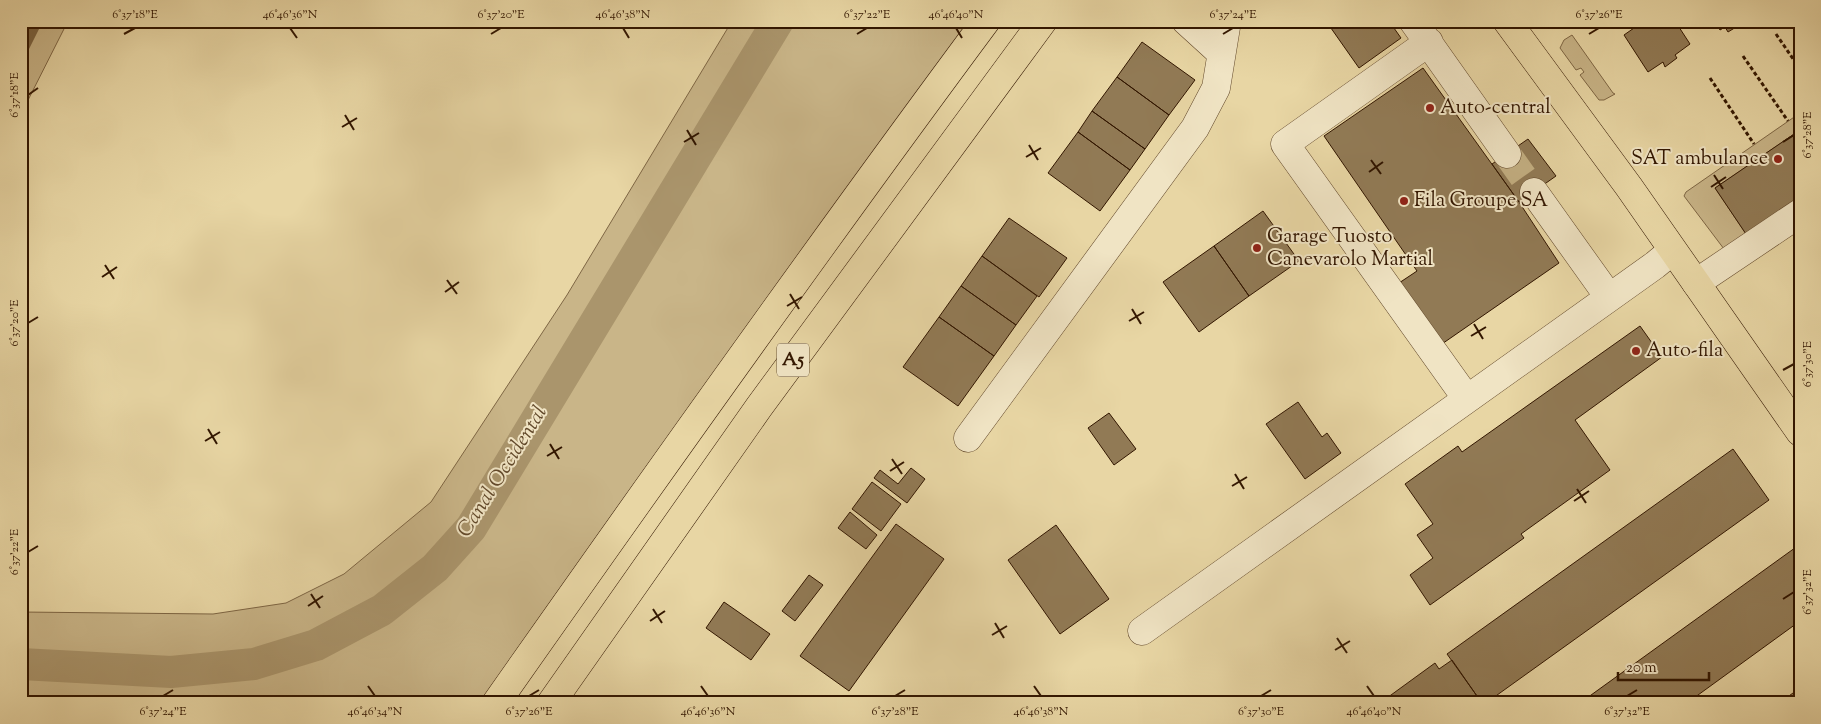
<svg xmlns="http://www.w3.org/2000/svg" width="1821" height="724" viewBox="0 0 1821 724" font-family="'Sorts Mill Goudy',serif">
<style>
.green{fill:#c9b588;stroke:#7e6644}
.lines{fill:none;stroke-linecap:round;stroke-linejoin:round}
.stream{stroke:#7a6241;stroke-width:9}
.canal{stroke:#aa956c;stroke-width:32}
.building{fill:#917a55;stroke:#321600}
.minor-tunnel{stroke:#c4b083;stroke-width:28;stroke-dasharray:28 14;stroke-linecap:butt}
.minor-casing{stroke:#604629;stroke-width:29}
.major-casing{stroke:#321600;stroke-width:29}
.highway-casing{stroke:#321600;stroke-width:29}
.path{stroke:#321600;stroke-width:3;stroke-dasharray:4 2.5;stroke-linecap:butt}
.minor{stroke:#f0e4c4;stroke-width:28}
.major{stroke:#e8d6a4;stroke-width:28}
.highway{stroke:#e8d6a4;stroke-width:28}
.ticks{fill:none;stroke:#321600;stroke-width:2}
.poi-dot{fill:#8f2418;stroke:#f0e4c4;stroke-width:2}
.labels{text-anchor:middle;dominant-baseline:central;stroke-width:4;stroke-linejoin:round;paint-order:stroke}
.shield{fill:#f0e4c4;stroke:#6b543b;stroke-width:1}
.shield-label{font-size:19px;font-weight:bold;fill:#321600}
.poi-label{font-size:20px;fill:#321600;stroke:#f0e4c4;text-anchor:start}
.water-label{font-size:21px;font-style:italic;fill:#62492b;stroke:#f0e4c4}
.neatline{fill:none;stroke:#321600;stroke-width:2}
.ticks-label{font-size:12px;text-anchor:middle;fill:#321600}
</style>
<rect width="100%" height="100%" fill="#e8d6a4"/>
<filter id="stains"><feTurbulence type="fractalNoise" baseFrequency=".004" numOctaves="4"/><feColorMatrix values="0 0 0 0 .2 0 0 0 0 .09 0 0 0 0 .02 0 0 0 .5 -.17"/></filter>
<radialGradient id="worn" r=".72"><stop offset=".6" stop-color="#630" stop-opacity="0"/><stop offset="1" stop-color="#630" stop-opacity=".3"/></radialGradient>
<path class="green" d="M21 21H68L21 114Z
M732 21H972L496 703H21V612L213 614 286 603 344 574 431 502 567 295Z
M1572 35 1613 93 1615 94 1604 100H1599L1580 75 1584 72 1581 68 1576 70 1560 48 1564 40Z
M1800 113V130L1715 188 1746 234 1724 249 1684 196 1686 192Z"/>
<g class="lines">
<path class="stream" d="M21 55 38 21"/>
<path class="canal" d="M21 664 171 672 254 664 316 645 382 610 435 568 471 528 778 21"/>
</g>
<path class="building" d="M1326 21H1389L1401 38 1359 68Z
M1644 21H1675L1690 44 1675 55 1677 58 1665 67 1663 62 1648 72 1624 35Z
M1714 21H1746L1728 32 1725 27 1720 30Z
M1142 42 1195 80 1169 115 1117 77Z
M1423 68 1519 202 1559 263 1439 346 1396 285 1417 271 1324 136Z
M1117 77 1169 115 1145 149 1092 111Z
M1092 111 1145 149 1130 170 1078 132Z
M1800 130V197L1746 234 1715 188Z
M1078 132 1130 170 1100 211 1048 173Z
M1528 139 1556 176 1519 202 1492 164Z
M1263 211 1299 261 1249 296 1214 246Z
M1009 218 1067 258 1039 297 982 256Z
M1214 246 1249 296 1199 332 1163 282Z
M982 256 1037 296 1016 325 961 286Z
M961 286 1016 325 994 356 939 317Z
M939 317 994 356 958 406 903 367Z
M1640 326 1662 357 1575 420 1610 470 1521 534 1524 538 1430 605 1410 575 1433 558 1417 535 1433 524 1405 484 1458 446 1462 452Z
M1298 402 1322 437 1327 433 1341 453 1305 479 1266 424Z
M1109 413 1136 449 1114 465 1088 428Z
M1733 449 1769 500 1486 703H1482L1447 654Z
M911 468 925 479 907 503 874 478 880 470 898 484Z
M872 482 901 504 881 531 852 509Z
M850 512 877 535 866 549 838 528Z
M896 524 944 559 849 691 800 656Z
M1056 525 1109 599 1060 634 1008 560Z
M1799 545 1800 621 1687 703H1580Z
M809 575 823 585 795 621 782 611Z
M724 602 770 634 751 660 706 628Z
M1452 660 1479 699 1475 703H1380L1435 663 1439 669Z
M1800 688V703H1779Z"/>
<g class="lines">
<path class="minor-tunnel" d="M1507 154 1534 192"/>
<defs>
<path id="minor" d="M1186 21 1220 52
M1413 21 1507 154
M1429 42 1285 144 1467 399
M1534 192 1609 297
M1696 283 1800 213
M968 438 1195 128 1216 88 1227 21
M1142 631 1655 265 1672 251"/>
<path id="major" d="M1507 21 1629 187 1800 432"/>
<path id="highway" d="M496 703C657 474 819 246 986 21
M551 703 759 407 1043 21"/>
</defs>
<use href="#minor" class="minor-casing"/>
<use href="#major" class="major-casing"/>
<use href="#highway" class="highway-casing"/>
<path class="path" d="M1776 34 1800 69
M1743 56 1788 121
M1710 78 1754 144"/>
<use href="#minor" class="minor"/>
<use href="#major" class="major"/>
<use href="#highway" class="highway"/>
</g>
<path class="ticks" d="M290 28 297 38M623 28 629 38M956 28 962 38M124 34 135 28M491 34 501 28M857 34 867 28M1223 34 1233 28M1589 34 1599 28M28 95 38 88M345 115 354 130M342 127 357 118M687 130 696 145M684 142 699 133M1783 142 1794 135M1029 145 1038 160M1026 157 1041 148M1371 160 1381 174M1369 172 1383 162M1714 175 1723 189M1711 187 1726 177M105 265 114 279M102 277 117 267M447 280 457 294M445 292 459 282M790 294 799 309M787 306 802 297M1132 309 1141 324M1129 321 1144 312M28 323 38 317M1474 324 1483 339M1471 336 1486 327M1783 370 1794 364M208 429 217 444M205 441 220 432M550 444 559 459M547 456 562 447M892 459 902 474M890 471 904 462M1235 474 1244 489M1232 486 1247 477M1577 489 1586 503M1574 501 1589 491M28 552 38 546M311 594 320 608M1783 599 1794 592M308 606 323 596M653 609 662 623M650 621 665 611M995 623 1004 638M992 635 1007 626M1337 638 1347 653M1335 650 1350 641M368 686 375 696M701 686 708 696M1034 686 1041 696M1367 686 1374 696M163 696 173 690M529 696 539 690M895 696 905 690M1261 696 1271 690M1627 696 1637 690"/>
<g class="poi-dot">
<circle cx="1430" cy="108" r="5"/>
<circle cx="1778" cy="159" r="5"/>
<circle cx="1404" cy="201" r="5"/>
<circle cx="1257" cy="248" r="5"/>
<circle cx="1636" cy="351" r="5"/>
</g>
<g class="labels">
<rect class="shield" x="777" y="343.5" width="32" height="33" rx="4"/>
<g class="shield-label">
<text x="793" y="360">A5</text>
</g>
<g class="poi-label">
<text x="1440" y="108">Auto-central</text>
<text x="1768" y="159" text-anchor="end">SAT ambulance</text>
<text x="1414" y="201">Fila Groupe SA</text>
<text x="1267" y="237">Garage Tuosto<tspan x="1267" dy="23">Canevarolo Martial</tspan></text>
<text x="1646" y="351">Auto-fila</text>
</g>
<g class="water-label">
<text transform="translate(503 472) rotate(-58)">Canal Occidental</text>
</g>
</g>
<rect width="1821" height="724" fill="none" stroke="#e8d6a4" stroke-width="55"/>
<path d="M1618 672v8h91v-8" fill="none" stroke="#321600" stroke-width="2.5"/>
<text x="1626" y="672" font-size="15" fill="#321600" stroke="#f0e4c4" stroke-width="4" paint-order="stroke">20 m</text>
<rect x="28" y="28" width="1766" height="668" class="neatline"/>
<g class="ticks-label">
<text x="135" y="18">6°37'18"E</text>
<text x="290" y="18">46°46'36"N</text>
<text x="501" y="18">6°37'20"E</text>
<text x="623" y="18">46°46'38"N</text>
<text x="867" y="18">6°37'22"E</text>
<text x="956" y="18">46°46'40"N</text>
<text x="1233" y="18">6°37'24"E</text>
<text x="1599" y="18">6°37'26"E</text>
<text transform="translate(14 95) rotate(-90)" y="4">6°37'18"E</text>
<text transform="translate(1807 135) rotate(-90)" y="4">6°37'28"E</text>
<text transform="translate(14 323) rotate(-90)" y="4">6°37'20"E</text>
<text transform="translate(1807 364) rotate(-90)" y="4">6°37'30"E</text>
<text transform="translate(14 552) rotate(-90)" y="4">6°37'22"E</text>
<text transform="translate(1807 592) rotate(-90)" y="4">6°37'32"E</text>
<text x="163" y="715">6°37'24"E</text>
<text x="375" y="715">46°46'34"N</text>
<text x="529" y="715">6°37'26"E</text>
<text x="708" y="715">46°46'36"N</text>
<text x="895" y="715">6°37'28"E</text>
<text x="1041" y="715">46°46'38"N</text>
<text x="1261" y="715">6°37'30"E</text>
<text x="1374" y="715">46°46'40"N</text>
<text x="1627" y="715">6°37'32"E</text>
</g>
<rect width="100%" height="100%" filter="url(#stains)"/>
<rect width="100%" height="100%" fill="url(#worn)"/>
</svg>
